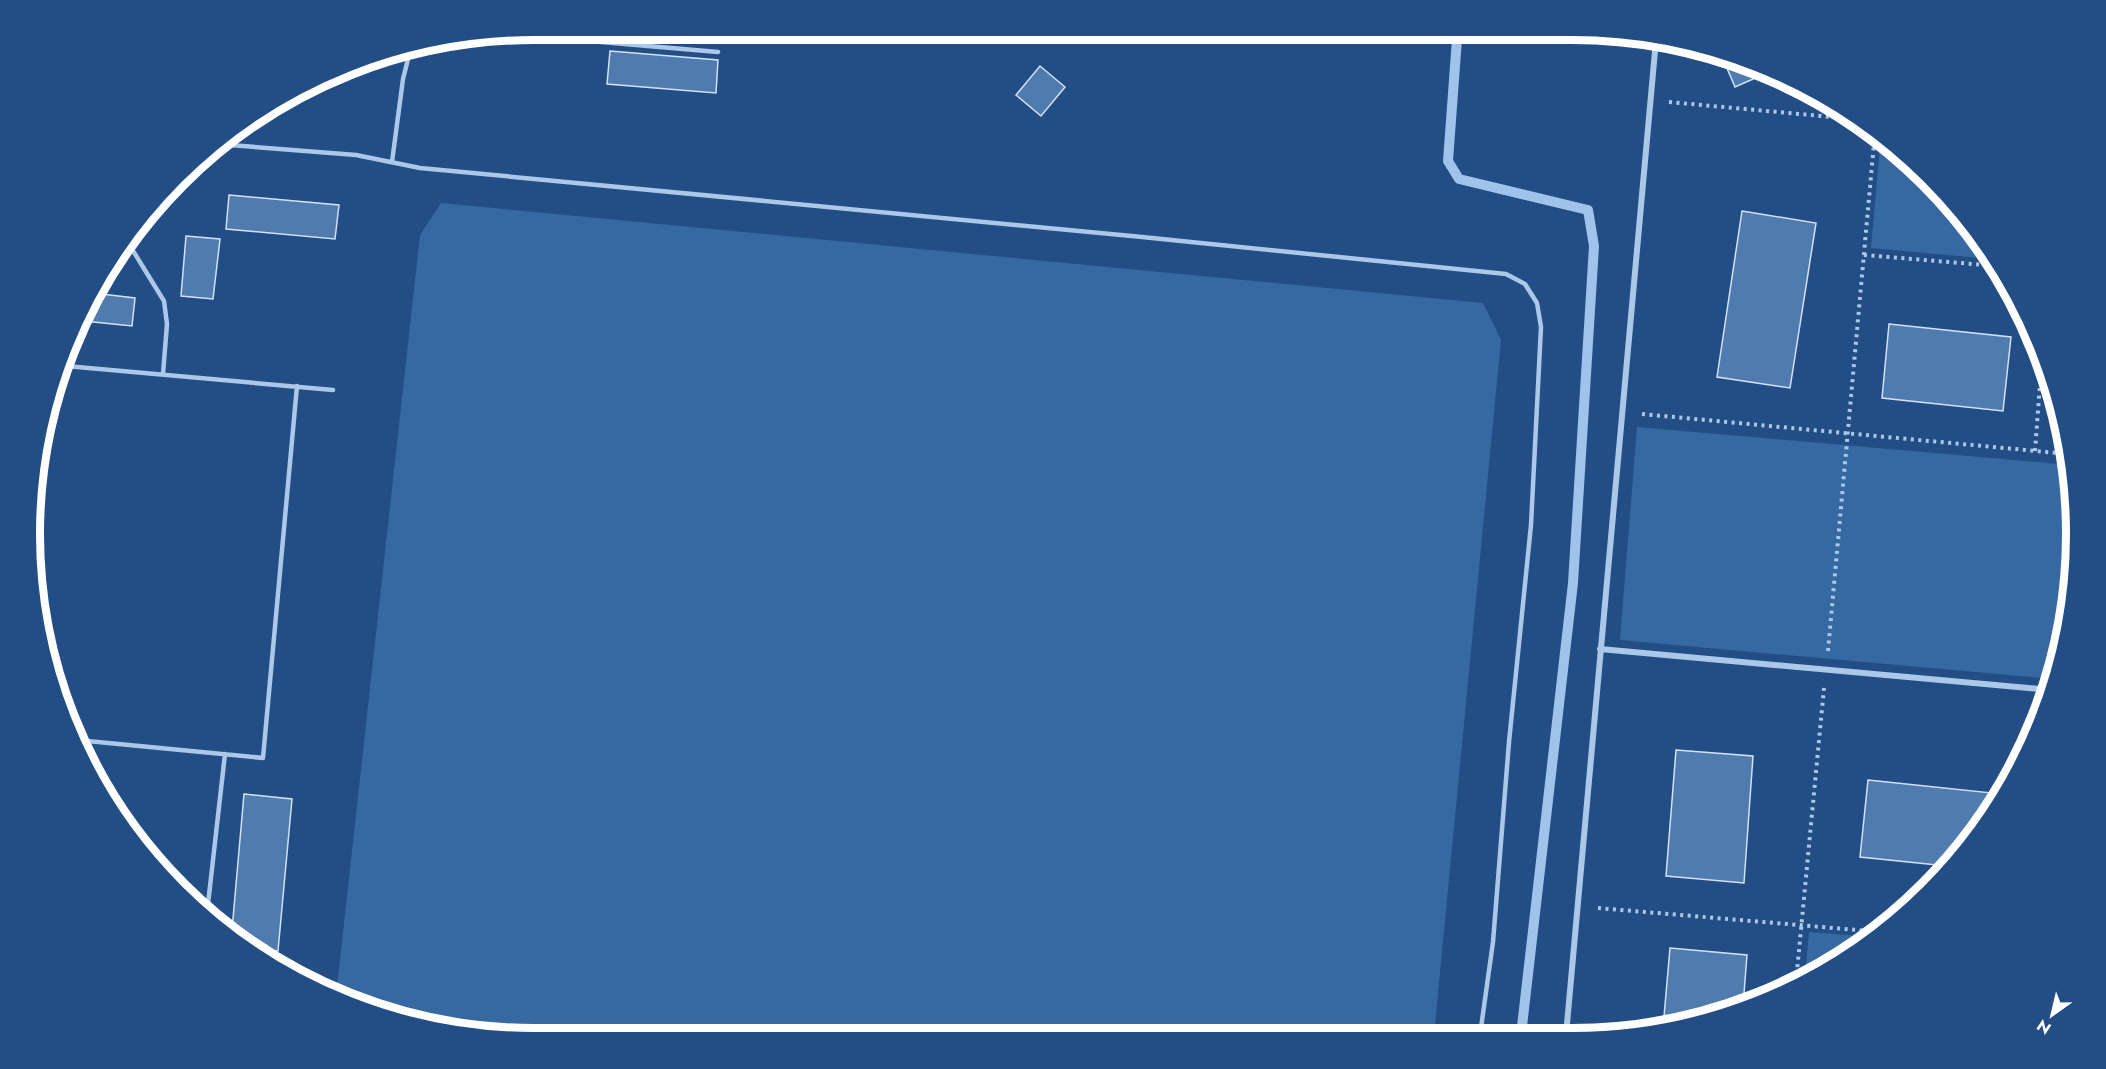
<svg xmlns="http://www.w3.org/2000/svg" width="2106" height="1069" viewBox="0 0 2106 1069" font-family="Jost,sans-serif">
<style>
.green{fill:#3668a2}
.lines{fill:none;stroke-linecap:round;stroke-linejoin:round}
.stream{stroke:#9fc3ea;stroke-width:10}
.building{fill:#4f7baf;stroke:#cfe2f7;stroke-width:1.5}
.path{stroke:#abc8e9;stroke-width:4;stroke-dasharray:3 4.5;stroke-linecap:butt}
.lane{stroke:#abc8e9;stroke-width:4.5}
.street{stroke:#abc8e9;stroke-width:6}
.rim{fill:none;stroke:#fff;stroke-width:8}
</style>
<rect width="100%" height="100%" fill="#224e85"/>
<path class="green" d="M1881 136 1951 202 1991 259 1871 248Z
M441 203 1483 303 1501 340 1434 1035 502 1038 404 1022 336 996 420 235Z
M1637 427 2071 465 2075 567 2059 665 2053 679 1620 640Z
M1809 932 1874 937 1805 977Z"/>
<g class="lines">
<path class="stream" d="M1457 39 1448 161 1459 179 1588 210 1594 246 1573 583 1521 1035"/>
</g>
<path class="building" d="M610 51 718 60 716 93 607 84Z
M1721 54 1769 72 1735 87Z
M1040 66 1065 87 1041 116 1016 95Z
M229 195 339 205 335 239 226 229Z
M1742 211 1816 223 1790 388 1717 377Z
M186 236 220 239 213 299 181 296Z
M93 293 135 298 132 326 84 321Z
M1889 324 2011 337 2003 411 1882 398Z
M1676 750 1753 756 1744 883 1666 876Z
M1868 780 2002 794 1972 842 1947 866 1860 857Z
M244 794 292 799 278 951 259 949 232 930Z
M1670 948 1747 955 1743 1006 1663 1028Z"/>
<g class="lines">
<path class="path" d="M1669 102 1854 119
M1864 255 1997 266
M1642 414 2068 454
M2035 451 2042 357
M1828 651 1875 132
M1598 908 1881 932
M1796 982 1824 688"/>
<path class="lane" d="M567 30 566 39 718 52
M217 144 356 155 420 168 1142 237 1506 274 1525 284 1537 303 1541 327 1531 525 1509 742 1493 942 1480 1035
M392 162 403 79 410 51
M127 241 164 301 167 324 163 374
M66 366 333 390
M77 740 263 758 297 386
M207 913 225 754"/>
<path class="street" d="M1600 649 2050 690
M1566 1035 1656 40"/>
</g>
<path d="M0 0H2106V1069H0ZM534 40H1572A494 494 0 0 1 2066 534V534A494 494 0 0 1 1572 1028H534A494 494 0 0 1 40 534V534A494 494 0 0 1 534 40Z" fill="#224e85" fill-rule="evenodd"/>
<path class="rim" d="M534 40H1572A494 494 0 0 1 2066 534V534A494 494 0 0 1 1572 1028H534A494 494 0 0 1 40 534V534A494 494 0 0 1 534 40Z"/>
<g transform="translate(2052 1015) rotate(214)" stroke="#224e85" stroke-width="4.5" paint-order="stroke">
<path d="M0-4.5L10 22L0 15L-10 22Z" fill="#ffffff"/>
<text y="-9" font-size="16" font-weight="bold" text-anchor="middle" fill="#ffffff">N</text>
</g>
</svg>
